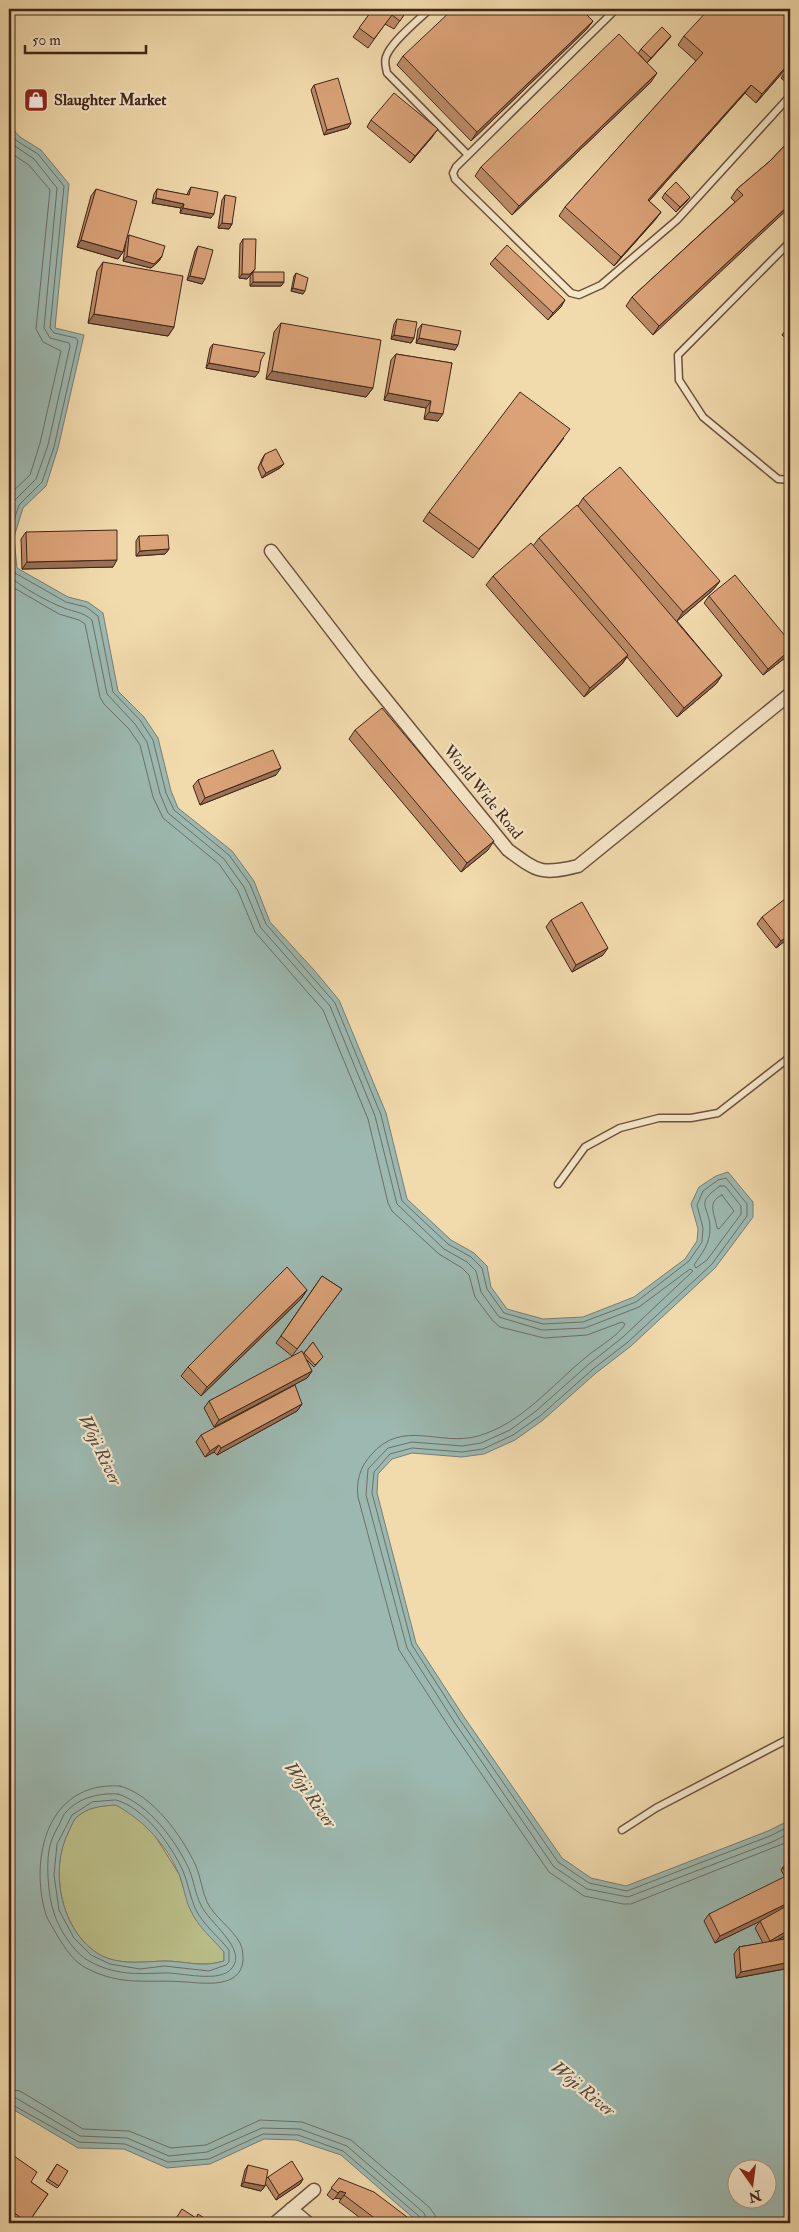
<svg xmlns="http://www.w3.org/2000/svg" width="799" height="2232" viewBox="0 0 799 2232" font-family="'IM FELL Double Pica',serif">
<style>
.green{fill:#bbbf89;stroke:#7d7252}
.water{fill:#9cb9b1;stroke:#777e75;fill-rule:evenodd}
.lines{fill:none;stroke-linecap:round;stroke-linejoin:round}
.shore{stroke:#6e6f66;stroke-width:1}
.lane-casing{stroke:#6c523e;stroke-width:9}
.street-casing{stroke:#6c523e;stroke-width:15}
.lane{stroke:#f6e7c9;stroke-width:6}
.street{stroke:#f6e7c9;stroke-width:12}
.wall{fill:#bc8b67;stroke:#3f251a}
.shaded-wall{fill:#997154;stroke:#3f251a}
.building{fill:#dba278;stroke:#3f251a}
.labels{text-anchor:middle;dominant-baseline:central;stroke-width:4.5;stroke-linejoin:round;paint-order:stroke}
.poi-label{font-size:16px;font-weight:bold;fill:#3f251a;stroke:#f6e7c9;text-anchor:start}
.street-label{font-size:16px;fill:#3f251a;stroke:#f6e7c9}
.water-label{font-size:18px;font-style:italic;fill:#564a40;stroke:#f6e7c9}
</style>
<rect width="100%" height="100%" fill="#f1daac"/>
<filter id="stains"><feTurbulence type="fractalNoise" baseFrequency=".004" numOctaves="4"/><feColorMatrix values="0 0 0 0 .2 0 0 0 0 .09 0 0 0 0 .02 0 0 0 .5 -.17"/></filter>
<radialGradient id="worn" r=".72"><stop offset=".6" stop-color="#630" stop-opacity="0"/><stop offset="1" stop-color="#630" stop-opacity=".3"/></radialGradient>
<path class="green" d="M116 1805 134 1815 152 1831 179 1874 191 1911 224 1952V1961C202 1968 186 1961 164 1961 140 1962 114 1966 94 1951 60 1926 50 1869 68 1833 70 1829 72 1823 75 1819 86 1807 101 1806 116 1805Z"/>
<path class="water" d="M9 125 20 137 41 150 69 184 55 328 84 335 58 448 46 486 23 508 14 537 17 568 68 597 88 602 103 613 118 691 144 717 158 738 171 791 178 808 232 851 254 881 270 922 314 970 339 1000 386 1113 407 1199 451 1240 474 1253 487 1266 491 1287 507 1309 543 1319 583 1317 634 1297 685 1259 697 1241 698 1229 691 1204 699 1187 716 1176 728 1172 753 1202V1217L715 1268 631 1346 596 1373 543 1420 515 1440 484 1454 462 1457 412 1453 392 1459 378 1474 377 1493 416 1643 464 1717 562 1858 591 1878 626 1886 768 1831 790 1820V2223H419L341 2155 296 2140 264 2139 210 2164 167 2168 124 2149 78 2148 9 2107ZM116 1805C144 1821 166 1844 179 1874 184 1886 185 1900 191 1911 198 1927 213 1939 224 1952V1961C201 1968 186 1961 164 1961 140 1962 114 1966 94 1951 60 1926 50 1869 68 1833 70 1829 72 1823 75 1819 86 1807 101 1806 116 1805ZM736 2170H766V2200H736Z"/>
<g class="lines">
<path class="shore" d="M9 132 17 141 38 154 64 186 50 328 54 333 76 338 78 341 54 447 42 482 19 505 9 536
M9 142 34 159 57 188 44 328 50 338 69 343 70 346 48 445 36 479 14 501 9 515
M9 152 29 165 50 190 36 329 43 342 61 351 40 443 30 475 9 495
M9 540 15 573 66 602 86 607 98 616 113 692 140 720 153 740 166 793 174 810 229 855 250 884 266 924 335 1003 381 1115 402 1201 448 1244 471 1257 482 1268 487 1289 504 1313 543 1324 583 1322 636 1302 689 1261 702 1242 703 1228 697 1205 703 1191 718 1180 726 1178 747 1204V1216L712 1264 628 1342 593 1369 540 1416 513 1435 483 1449 462 1452 412 1448 390 1454 374 1472 372 1493 412 1645 460 1720 558 1862 589 1883 627 1891 770 1836 790 1826
M9 576C23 588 46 601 64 608 74 612 83 612 92 620L107 694 135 724 147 742 160 794 168 813 224 859 244 887 261 928 330 1006 375 1116 397 1204 444 1249 467 1262 476 1271 481 1292 499 1317 542 1330 585 1328 639 1307 690 1269 693 1271 623 1337 589 1364 536 1411 510 1430 481 1443 462 1446 412 1442 388 1448 368 1469 366 1495 407 1648 455 1723 554 1867 587 1889 628 1897 772 1842 790 1833
M9 585 59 614 79 620 85 624 100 697 104 704 129 729 140 745 153 797 163 818 219 864 238 891 255 932 323 1010 368 1119 388 1203 392 1211 439 1254 462 1268 469 1275 475 1297 493 1321 500 1327 544 1338 587 1335 622 1322 625 1324C621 1334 595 1349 585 1358 552 1385 521 1424 478 1436 440 1447 402 1418 371 1455 360 1467 356 1481 358 1497L399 1650 449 1727 549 1872 584 1896 623 1904H631L790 1841
M720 1186H725L741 1206V1214L707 1260 696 1268 694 1265C702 1253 710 1244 710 1229 710 1205 693 1205 720 1186Z
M722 1195 734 1211 719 1229 717 1228C715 1214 706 1202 722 1195Z
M120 1786C153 1795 182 1836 196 1866 201 1878 202 1891 207 1902 215 1918 232 1928 240 1943 243 1949 243 1955 243 1961 240 1989 204 1983 186 1982 149 1979 122 1987 86 1968 74 1962 64 1947 57 1935 53 1928 49 1922 46 1915 29 1858 47 1781 120 1786Z
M118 1794C149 1804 176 1841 189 1869 194 1881 195 1894 201 1905 208 1922 248 1949 232 1968 220 1984 181 1972 163 1973 136 1974 114 1975 89 1961 74 1953 59 1929 54 1913 48 1897 45 1858 51 1842 53 1836 56 1830 59 1825 61 1821 63 1815 66 1812 80 1797 99 1793 118 1794Z
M116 1800C145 1808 171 1845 183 1871 188 1883 190 1896 195 1908 203 1925 218 1936 229 1950V1962L226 1965 209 1971 164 1966 140 1969 110 1964 91 1955 74 1938 59 1910 54 1875 57 1844 72 1815 92 1802Z
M9 2089 20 2091 83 2129 129 2131 171 2148 206 2145 260 2120 302 2122 351 2140 429 2207 435 2215 436 2223
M9 2097 16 2098 80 2136 127 2138 169 2156 207 2152 262 2128 300 2129 347 2146 424 2213 428 2223
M9 2103 79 2142 125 2144 168 2162 209 2159 263 2134 298 2135 343 2151 420 2217 422 2223"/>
<defs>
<path id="lane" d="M430 9C418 20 390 43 386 57 384 63 386 67 387 73L468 155
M616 9 456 167 453 173 455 179 571 293 579 295 601 285 677 220 790 96
M790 242 678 355 679 380 703 417 778 479 790 480
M558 1184 585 1147 620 1128 659 1118H691L718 1113 790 1057
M622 1830 656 1808 790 1738"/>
<path id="street" d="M271 551 366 675 508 850C538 872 541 875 578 866L790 694
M291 2209 308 2223
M275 2223 314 2190"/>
</defs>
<use href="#lane" class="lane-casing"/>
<use href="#street" class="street-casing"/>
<use href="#lane" class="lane"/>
<use href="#street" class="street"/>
</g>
<path class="wall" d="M373 9H408L394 29 385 24 368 48 353 37Z
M790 9V64L756 103 745 93 649 201 661 212 655 220 614 266 559 216 565 207 696 61 678 45 684 36Z
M593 21 586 30 471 141 397 65 403 56Z
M671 36 668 40 647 63 640 55 651 82 512 215 475 176 481 167 638 54 641 49Z
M790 67V83L789 85 781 78Z
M314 85 351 123 348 128 324 135 311 90Z
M790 110V121L785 117Z
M371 120 433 136 410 163 367 127Z
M790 140 653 335 626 306 632 297 735 202 731 198 737 189 770 161Z
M191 187 211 218 180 213 181 208 152 203 154 194 157 189 187 195 188 192Z
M96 189 126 239 129 235 162 256 159 261 151 268 123 261 126 241 123 252 118 259 77 247 91 196Z
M665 193 687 201 676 212 662 198Z
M225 195 232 224 229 229 218 228 222 200Z
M243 239 255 269 247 279 239 278 240 244Z
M198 246 202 284 187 280 195 251Z
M495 258 561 307 548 320 490 264Z
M103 262 174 327 168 336 88 323 97 271Z
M253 272 284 282 281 286H250V276Z
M296 273 303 294 291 291 294 276Z
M397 319 414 338 411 343 391 339 394 324Z
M281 323 373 388 366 397 266 379 274 332Z
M422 324 455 350 416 343 418 329Z
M790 324V343L782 335Z
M213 344 261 360 255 377 206 368 210 348Z
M396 354 452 363 438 421 424 419 426 408 384 400 391 360Z
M564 438 473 558 423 521 429 512Z
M265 454 284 464 280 468 262 478 258 468 262 459Z
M583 498 720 581 713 590 677 621 722 675 716 684 677 717 627 657 622 664 584 697 486 585 493 576 533 546 539 538 578 506Z
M26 532 113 567 22 569 21 539Z
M139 536 169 549 165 554 136 556V541Z
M709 596 790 642V654L763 675 704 603Z
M355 730 488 850 461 872 349 739Z
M276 775 200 805 193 786 198 780Z
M762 917 790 937 776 948 757 924Z
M551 920 603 955 572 972 546 927Z
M322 1276 342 1289 292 1356 276 1343Z
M307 1290 301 1299 201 1396 181 1376 188 1367Z
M313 1342 321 1359 314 1367 305 1358 312 1371 307 1378 214 1427 204 1408 209 1401 303 1354Z
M302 1404 297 1411 217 1455 214 1452 205 1457 196 1442 201 1435Z
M790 1864V1877L786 1879 781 1870 783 1867Z
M790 1889V1933L778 1940 790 1938V1968L736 1978 734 1954 739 1947 763 1943 755 1928 760 1921 762 1920 715 1943 704 1921 709 1914Z
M9 2163 31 2182 48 2194 28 2223H15L9 2219Z
M57 2164 59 2186 57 2188 46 2181Z
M248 2165 266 2179 268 2177 303 2179 300 2184 276 2200 265 2183V2186L261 2191 241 2186 245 2170Z
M339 2178 415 2223H367L339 2202 341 2199 335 2198 333 2200 327 2195Z"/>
<path class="shaded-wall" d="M593 21 586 30 471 141 477 132Z
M671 36 668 40 647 63 651 58Z
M790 62V64L756 103 762 94Z
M657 73 651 82 512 215 519 206Z
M751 85 745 93 642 209 648 200Z
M351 123 348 128 324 135 327 130Z
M438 129 433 136 410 163 415 156Z
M690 197 687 201 676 212 680 207Z
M156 198 184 204 181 208 152 203Z
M790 204V207L653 335 659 326Z
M183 208 214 214 211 218 180 213Z
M661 212 655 220 614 266 621 257Z
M222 223 232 224 229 229 218 228Z
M81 240 123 252 118 259 77 247Z
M127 256H162L159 261 151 268 123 261Z
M255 269 247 279 239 278 242 274Z
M190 276 205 279 202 284 187 280Z
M253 282H284L281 286H250Z
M293 288 305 291 303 294 291 291Z
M565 300 561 307 548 320 553 313Z
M94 314 174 327 168 336 88 323Z
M394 335 414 338 411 343 391 339Z
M419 338 458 345 455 350 416 343Z
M209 363 259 372 255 377 206 368Z
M272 371 373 388 366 397 266 379Z
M388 393 431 401 426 408 384 400Z
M429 412 443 414 438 421 424 419Z
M284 464 280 468 262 478 266 473Z
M169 549 165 554 136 556 140 551Z
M117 560 113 567 22 569 27 562Z
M720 581 713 590 677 621 683 612Z
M790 650V654L763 675 768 669Z
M628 655 622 664 584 697 590 688Z
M722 675 716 684 677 717 684 708Z
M281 768 276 775 200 805 205 798Z
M494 841 488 850 461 872 467 863Z
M790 934V937L776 948 781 941Z
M608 948 603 955 572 972 576 965Z
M307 1290 301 1299 201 1396 207 1387Z
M312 1371 307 1378 214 1427 219 1420Z
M302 1404 297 1411 217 1455 221 1448Z
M219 1445 214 1452 205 1457 210 1451Z
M790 1902V1907L715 1943 720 1936Z
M790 1929V1933L765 1947 770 1941Z
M790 1962V1968L736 1978 741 1972Z
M303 2179 300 2184 276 2200 279 2195Z
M244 2182 265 2186 261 2191 241 2186Z
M340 2191 346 2193 341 2199 335 2198Z"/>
<path class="building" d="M373 9H408L400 21 392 15 374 39 359 28Z
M453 9H581L593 21 477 132 403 56Z
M709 9H790V62L762 94 751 85 648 200 661 212 621 257 565 207 703 53 684 36Z
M662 27 671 36 651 58 641 49Z
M619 34 657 73 519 206 481 167Z
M790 67V83L782 76Z
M338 78 351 123 327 130 314 85Z
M394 93 438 129 415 156 371 120Z
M790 140V204L659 326 632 297 743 195 737 189 770 161Z
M676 182 690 197 680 207 665 193Z
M191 187 218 192 214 214 183 208 184 204 156 198 157 189 189 195Z
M96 189 137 201 123 252 81 240Z
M225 195 236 197 232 224 222 223Z
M129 235 165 246 162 256 154 264 127 256Z
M243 239H256L255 269 250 274H242Z
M507 245 565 300 553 313 495 258Z
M198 246 213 250 205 279 190 276Z
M103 262 183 276 174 327 94 314Z
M253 272H284V282H253Z
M296 273 308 278 305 291 293 288Z
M397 319 417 322 414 338 394 335Z
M281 323 381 340 373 388 272 371Z
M422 324 461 331 458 345 419 338Z
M213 344 265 353 261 360 259 372 209 363Z
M396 354 452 363 443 414 429 412 431 401 388 393Z
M520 392 570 429 479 549 429 512Z
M276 449 284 464 266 473 261 464 265 454Z
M620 467 720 581 683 612 583 498Z
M577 505 722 675 684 708 539 538Z
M117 530V560L27 562 26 532Z
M168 535 169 549 140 551 139 536Z
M531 543 628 655 590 688 493 576Z
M735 575 790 642V650L768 669 709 596Z
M382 708 494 841 467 863 355 730Z
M273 750 281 768 205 798 198 780Z
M790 895V934L781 941 762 917Z
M582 902 608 948 576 965 551 920Z
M287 1267 307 1290 207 1387 188 1367Z
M322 1276 342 1289 297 1349 281 1336Z
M313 1342 323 1357 315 1365 304 1353Z
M302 1351 312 1371 219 1420 209 1401Z
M295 1385 302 1404 221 1448 219 1445 210 1451 201 1435Z
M790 1864V1875L787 1877 783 1867Z
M784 1877 790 1889V1902L720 1936 709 1914Z
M790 1904V1929L770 1941 760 1921Z
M790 1938V1962L741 1972 739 1947Z
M14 2156 37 2172 31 2182 48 2194 28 2223 9 2209V2163Z
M292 2161 303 2179 279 2195 268 2177Z
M57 2164 68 2171 59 2186 48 2179Z
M248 2165 268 2170 265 2186 244 2182Z
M339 2178 374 2192 415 2223H381L344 2195 346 2193 340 2191 338 2193 331 2188Z
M182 2209 196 2218 198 2214 212 2223H173Z"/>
<defs>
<symbol id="shop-square" viewBox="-11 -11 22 22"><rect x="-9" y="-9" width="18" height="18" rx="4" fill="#8f2418" stroke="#f6e7c9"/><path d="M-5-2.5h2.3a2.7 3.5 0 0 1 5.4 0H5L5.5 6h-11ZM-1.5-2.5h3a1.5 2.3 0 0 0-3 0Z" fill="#fff"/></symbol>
</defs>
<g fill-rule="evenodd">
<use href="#shop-square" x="22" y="86" width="28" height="28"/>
</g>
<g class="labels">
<g class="poi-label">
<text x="54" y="100">Slaughter Market</text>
</g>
<g class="street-label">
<text transform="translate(483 792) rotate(51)">World Wide Road</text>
</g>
<g class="water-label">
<text transform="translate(100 1450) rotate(64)">Woji River</text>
<text transform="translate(310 1795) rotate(55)">Woji River</text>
<text transform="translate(583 2089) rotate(39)">Woji River</text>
</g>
</g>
<rect width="799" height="2232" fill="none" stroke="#f1daac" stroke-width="30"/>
<rect x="10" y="10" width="779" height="2212" fill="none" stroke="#3f251a" stroke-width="2.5"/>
<rect x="15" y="15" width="769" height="2202" fill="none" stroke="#3f251a"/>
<g transform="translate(752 2184) rotate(166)"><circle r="24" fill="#f6e7c9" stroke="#ad9983"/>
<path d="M0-4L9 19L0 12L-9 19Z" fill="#8f2418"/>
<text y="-8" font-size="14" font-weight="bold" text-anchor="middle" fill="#3f251a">N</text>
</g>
<path d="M25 45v8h121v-8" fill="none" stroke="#3f251a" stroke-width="2.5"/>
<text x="32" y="45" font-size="15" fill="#3f251a" stroke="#f6e7c9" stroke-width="4" paint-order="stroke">50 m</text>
<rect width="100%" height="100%" filter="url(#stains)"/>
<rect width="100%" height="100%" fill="url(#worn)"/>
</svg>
